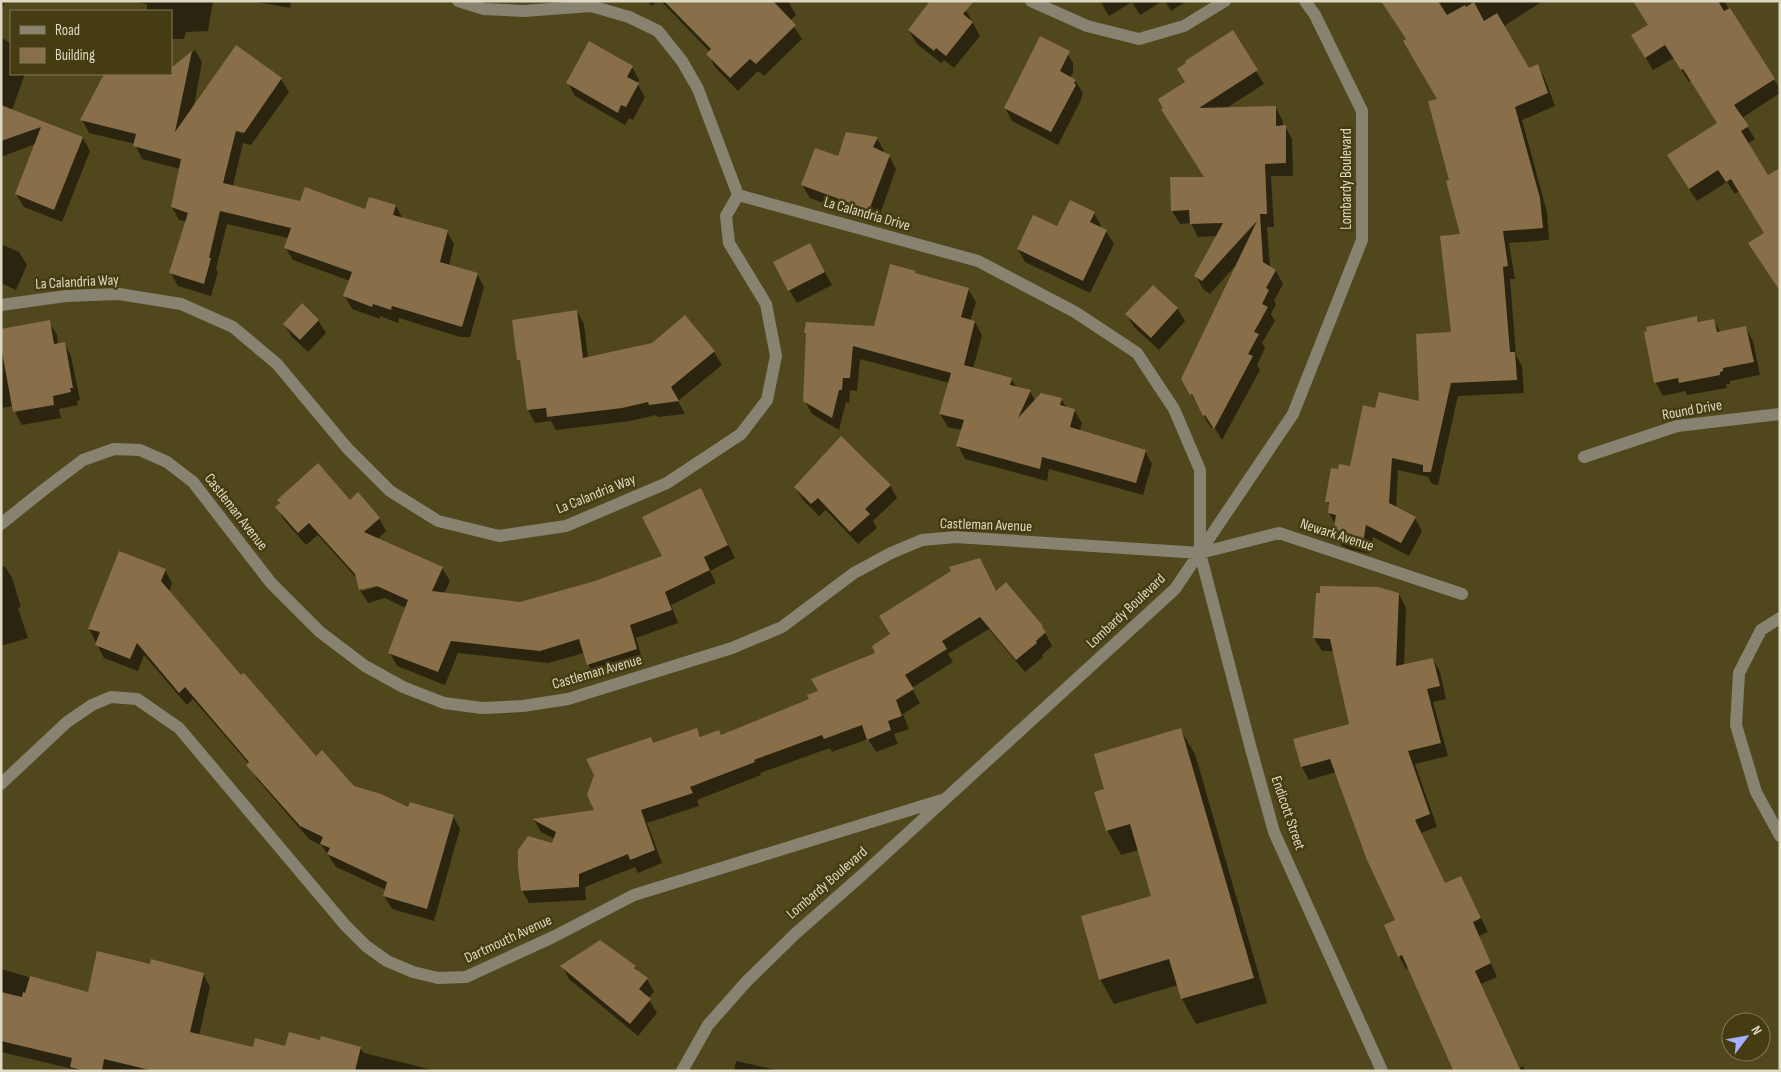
<svg xmlns="http://www.w3.org/2000/svg" width="1781" height="1072" viewBox="0 0 1781 1072" font-family="'Sofia Sans Condensed',sans-serif">
<style>
.shadow{fill:#0007;fill-rule:evenodd}
.building{fill:#886e49}
.lines{fill:none;stroke-linecap:round;stroke-linejoin:round}
.minor{stroke:#878370;stroke-width:12}
.labels{text-anchor:middle;dominant-baseline:central;stroke-width:5;stroke-linejoin:round;paint-order:stroke}
.street-label{font-size:15px;fill:#ddd9c2;stroke:#463c11}
</style>
<rect width="100%" height="100%" fill="#51471d"/>
<path class="shadow" d="M1 1H5L1 12Z
M133 1H213L208 31 186 32 184 39H171V11H147V4Z
M251 1H291L290 8Z
M647 1H657L652 6Z
M661 1H788L796 15 790 21 802 39 764 76 758 71 738 91 715 67 708 54 710 52Z
M956 1 966 10 980 36 954 68 944 60 941 63 917 44 909 31Z
M1100 1H1163L1140 15 1132 2 1109 16Z
M1165 1H1187L1171 11Z
M1382 1H1543L1504 26 1528 70 1538 66 1545 79 1555 106 1522 120 1547 212 1549 240 1509 243 1515 279H1510L1516 355 1522 366 1524 393 1458 396 1438 485 1432 484 1428 477 1398 470 1396 508 1415 518 1422 531 1409 556 1373 537 1370 554 1352 550 1342 546 1334 532 1335 524 1329 513 1330 507 1327 502 1339 470 1351 468 1376 410 1421 402 1452 333 1462 235 1450 181 1438 100 1407 40Z
M1634 1H1724L1780 89V93L1742 118 1755 139 1747 144 1765 233 1739 191 1735 194 1727 182 1697 201 1676 169 1718 123 1691 81 1689 82 1674 58 1653 70 1640 49 1649 26Z
M1232 32 1264 84 1225 109 1276 108 1283 121V126H1285L1292 139 1293 176H1271L1274 227H1267L1270 267 1276 271 1283 284 1274 301 1276 304 1271 314 1275 321 1262 343 1265 348 1257 365 1260 370 1222 440 1214 427 1211 428 1182 379 1237 264 1210 294 1203 289 1196 276 1217 236 1198 237 1191 223 1180 224 1172 211 1206 178 1186 83Z
M1 37 11 44V74H25L12 110 83 138 90 151 62 222 24 207 16 194 35 144 1 157Z
M195 50 202 62 194 106 242 51 281 79 289 92 251 145 243 143 233 186 301 203 366 210 396 206 403 219 447 231 454 244 449 266 477 274 484 287 470 337H460L399 318 398 323 380 316V319L352 309 345 296 350 281 293 260 285 247 288 238 227 224 216 269 218 272 211 296 178 286 171 273 187 222 179 220 172 207 180 169 142 159 135 144 89 133 82 120 105 74H122L151 87 166 74H171V70Z
M1065 50 1073 63V73L1070 78 1075 80 1083 93 1081 97 1082 98 1058 145 1012 121 1005 108Z
M632 67 639 80 637 83 645 97 633 120 629 118 625 125 575 96 568 83Z
M877 138 884 151 883 153 889 156 896 169 877 223 810 198 802 185 839 158Z
M1094 213 1101 226 1100 228 1106 231 1114 244 1090 293 1025 262 1018 249 1058 228Z
M1 244 19 252 27 265 16 290 1 283Z
M817 257 832 285 797 303 789 290Z
M915 272 917 275 968 289 976 302 970 321 975 322 982 335 973 369 1011 379 1017 388 1030 391 1035 400 1061 399 1067 408 1074 410 1082 423 1080 431 1145 451 1152 464 1143 495 1049 469 1047 481 965 459 958 446 962 430 948 427 940 414 949 383 860 359 857 391 850 390 849 403 846 402 839 430 812 414 805 401 807 336 805 332 874 327Z
M1177 308 1185 321 1159 350 1134 327 1127 315Z
M577 311 584 324 588 358 652 344 685 317 714 352 722 365 678 401 685 414 658 417 656 415 630 421 556 430 551 421 535 423 528 410 522 365 519 359Z
M1697 317 1700 323 1713 320 1721 333 1746 328 1753 341 1760 375 1730 381V384H1726L1727 388 1687 395 1685 391 1663 396 1656 383 1645 333Z
M318 320 326 333 308 352 292 337 284 324Z
M49 322 57 335 58 344 64 343 71 356 80 400 77 401 78 405 59 409 61 418 22 425 15 412 14 406 1 408V331Z
M860 455 890 485 897 498 873 521 877 528 858 544 826 510 819 516 803 500 795 487Z
M701 489 735 558 710 571 716 583 671 605 678 623 636 638 643 662 595 677 588 664 584 653 548 663 458 653 445 685 397 666 390 653 406 608 385 598 368 603 360 590 358 580 318 535 306 545 284 520 277 507 280 504 278 500 350 501 379 518 386 531 378 539 442 568 450 581 444 594 520 604 595 582 664 556ZM382 583 383 585 362 591V588Z
M5 566 12 578 21 607 18 608 28 638 1 646V567Z
M165 570 172 583 169 592 241 677 315 757 353 788 409 809 453 816 460 829 434 921 392 909 384 896 386 890 336 867 322 846 309 839 256 778 249 764 193 699 187 705 144 655 138 671 104 658 89 629Z
M1006 584 1042 627 1052 646 1042 655 1043 657 1025 672 989 629 948 654 953 662 912 688 920 703 903 714 909 729 894 734 898 744 876 752 868 739 832 752 830 748 760 773 761 775 697 800 699 806 647 823 662 863 638 873 635 867 585 887 586 900 529 903 522 890 555 839 541 832 534 820 595 812 653 744 696 729 702 738 721 736 811 700 877 653 996 592Z
M1318 594H1399L1406 608 1404 666 1433 659 1440 672 1446 699 1433 702 1448 756 1415 764 1437 827 1421 833 1445 884 1461 877 1488 932 1479 936 1497 977 1481 984 1520 1068 1523 1066 1525 1071H1455L1409 968 1406 969 1399 956 1397 921 1336 772 1309 780 1302 767 1294 740 1350 725 1334 651H1322L1314 638Z
M1180 729 1195 754 1267 1003 1196 1024 1182 999 1178 985 1114 1004 1100 979 1152 897 1139 850 1121 855 1107 830 1106 790Z
M151 965 203 974 210 987 199 1036 254 1048 286 1047 321 1041 360 1048 364 1053 437 1071H74L73 1069 1 1052V969L88 994Z
M562 966H635L638 972 647 979 654 992 648 998 657 1013 638 1036 569 979Z
M736 1061 781 1071H734Z"/>
<path class="building" d="M664 1H773L796 25 756 64 750 59 730 78 706 54 711 49Z
M930 1H974L963 14 973 22 946 56 936 48 934 51 908 30Z
M1381 1H1438L1447 15 1465 5 1466 7 1474 2 1484 21 1497 13 1529 68 1538 64 1548 93 1515 107 1540 198 1543 228 1503 231 1508 266 1503 267 1510 352H1515L1517 380 1451 383 1431 472H1423V465L1392 458 1389 503 1416 517 1401 543 1366 525 1363 542 1344 538 1333 533 1336 515 1328 513 1329 502H1325L1331 468 1338 469 1339 464 1350 466 1363 405 1375 408 1379 392 1419 401 1416 334 1451 332 1440 236 1460 234 1446 181 1449 180 1428 101 1437 99 1403 41 1406 39Z
M1633 1H1718L1724 11 1730 8 1775 79 1734 105 1749 126 1741 131 1768 175 1780 168V291L1748 243 1764 233 1731 179 1726 182 1718 170 1689 189 1667 155 1717 123 1683 69 1681 70 1665 45 1645 58 1631 35 1648 25Z
M1233 30 1258 70 1199 108 1276 106V126L1286 125V163L1265 164 1267 214H1260L1263 262 1276 270 1266 288 1269 290 1262 304 1268 307 1254 332 1259 334 1248 354 1253 356 1214 429 1205 415 1203 416 1192 394 1190 395 1181 379 1257 221 1202 281 1194 276 1223 223 1190 224 1189 210 1171 211 1170 177H1204L1161 109H1163L1158 99 1185 82 1177 69 1186 63 1185 61Z
M1040 36 1070 51 1060 71 1076 80 1074 83 1076 85 1051 132 1004 108Z
M589 41 633 66 627 77 639 83 626 107 621 105 618 113 566 83Z
M236 45 282 78 244 133 236 131 223 183 300 201 305 187 365 209 369 197 396 205 393 215 448 230 440 262 478 273 462 327 392 306 391 310 373 304 372 307 343 296 352 272 284 248 291 228 220 211 209 258H211L204 284 169 273 188 213 171 207 181 159 133 146 136 134 80 120 104 74H171V68L192 51 175 132Z
M1 105 83 137 54 210 15 194 41 127 1 141Z
M846 132 878 137 873 147 890 155 869 210 801 185 815 148 838 156Z
M1070 200 1095 212 1090 222 1107 230 1083 281 1017 249 1033 215 1057 226Z
M810 243 825 272 788 291 773 262Z
M890 264 916 271 915 273 969 288 961 317 975 321 964 365 1012 378 1010 385 1031 390 1018 418 1041 393 1062 398 1060 405 1075 409 1070 427 1146 450 1136 483 1042 457 1040 469 956 446 964 420 939 414 951 373 853 346 850 378H843L842 390H839L832 418 803 401 806 333H804L806 322 874 326Z
M1153 285 1178 308 1151 338 1125 314Z
M302 303 319 320 300 340 283 324Z
M577 310 583 358 652 343 685 315 715 351 671 387 679 401 649 405 648 402 622 408 547 417 546 408 527 410 520 360H517L512 320Z
M1697 316 1698 322 1714 319 1717 332 1746 326 1754 362 1723 368V371L1720 372V375L1679 383 1678 378 1654 383 1644 332 1647 331 1646 327Z
M50 320 54 344 65 342 73 388H70L71 392 53 396 54 405 13 412 1 346V329Z
M841 436 891 485 865 509 870 514 850 532 818 498 811 504 794 487Z
M318 463 350 500 358 492 380 518 364 532 443 567 432 591 520 602 595 581 662 556 642 517 701 488 728 545 704 557 710 570 665 592 672 610 630 625 637 649 587 665 579 639 540 651 451 641 438 672 388 653 408 600 377 586 359 590 355 574 309 523 298 533 275 507 280 503 277 500Z
M119 551 166 569 161 581 241 675 244 673 316 756 322 750 354 786 381 794 408 807 410 802 454 815 427 909 383 896 387 882 327 854 330 848 320 844 323 837 300 826 246 765 249 762 185 687 179 693 137 643 130 659 95 645 100 632 88 629Z
M980 558 996 591 1006 582 1043 626 1042 627 1046 632 1036 641 1037 643 1016 660 980 617 942 641 947 649 905 675 914 689 896 700 902 716 888 721 891 730 867 740 862 725 824 739 822 735 754 760 755 762 690 787 693 793 641 810 655 850 630 860 628 854 579 874V887L521 891 518 868V850L528 836 552 843 556 832 532 819 594 810 587 795 594 775 586 759 651 737 653 743 697 728 700 737 719 730 721 735 809 699 807 695 818 691 811 679 875 653 872 646 890 634 879 616 951 571 949 567Z
M1320 586 1378 587 1399 593 1396 666 1433 658 1440 686 1427 689 1441 743 1408 751 1430 814 1415 820 1445 883 1461 876 1481 918 1473 922 1491 963 1475 971 1521 1071 1453 1070 1402 955 1398 957 1384 925 1395 920 1367 860 1330 759 1301 767 1293 739 1349 724 1330 639 1313 638 1316 593H1320Z
M1181 728 1254 978 1181 999 1169 959 1099 980 1081 916 1151 896 1130 824 1106 831 1094 792 1104 789 1094 754Z
M600 940 636 966 634 968 648 978 639 989 651 999 630 1024 560 966Z
M97 951 150 964 151 959 204 973 190 1032 253 1047 255 1038 285 1046 289 1032 320 1040 321 1036 361 1047 355 1071H154L104 1059 102 1071H85L70 1067 72 1058 1 1041V992L22 997 23 992 25 993 30 976 88 992Z"/>
<g class="lines">
<path class="minor" d="M458 1 484 9 524 11 591 6 629 17 658 31 682 61 698 89 738 195 978 261 1075 312 1137 353 1174 409 1200 470V553L1251 749 1274 832 1382 1071
M1031 1 1087 26 1139 39 1184 26 1225 1
M1 305 66 296 119 294 181 304 233 327 277 364 348 449 390 491 438 521 499 536 566 526 667 483 741 434 767 400 776 356 766 304 729 243 726 216 738 195
M1584 457 1677 426 1780 414
M1 524 46 488 83 460 114 449 140 450 167 462 193 482 271 583 320 632 365 666 403 687 444 703 482 708 523 706 568 699 732 648 782 627 854 573 891 553 922 540 956 537 1200 553 1279 533 1462 594
M1780 618 1761 630 1739 673 1736 725 1756 792 1780 836
M1 784 67 722 92 705 111 697 137 699 179 728 345 925 366 946 387 961 413 972 438 978 466 977 553 937 634 895 942 800
M682 1071 708 1025 746 982 795 934 861 876 1175 589 1293 414 1362 240V111L1315 15 1305 1"/>
</g>
<g class="labels">
<g class="street-label">
<text transform="translate(1346 179) rotate(-90)">Lombardy Boulevard</text>
<text transform="translate(867 214) rotate(16)">La Calandria Drive</text>
<text transform="translate(77 282) rotate(-3)">La Calandria Way</text>
<text transform="translate(1692 410) rotate(-10)">Round Drive</text>
<text transform="translate(596 494) rotate(-22)">La Calandria Way</text>
<text transform="translate(236 512) rotate(52)">Castleman Avenue</text>
<text transform="translate(986 525) rotate(2)">Castleman Avenue</text>
<text transform="translate(1337 535) rotate(18)">Newark Avenue</text>
<text transform="translate(1126 611) rotate(-43)">Lombardy Boulevard</text>
<text transform="translate(597 672) rotate(-16)">Castleman Avenue</text>
<text transform="translate(1288 813) rotate(71)">Endicott Street</text>
<text transform="translate(827 883) rotate(-41)">Lombardy Boulevard</text>
<text transform="translate(508 939) rotate(-25)">Dartmouth Avenue</text>
</g>
</g>
<rect width="1781" height="1072" fill="none" stroke="#ddd9c2" stroke-width="5"/>
<rect x="10" y="10" width="162" height="65" fill="#463c11" stroke="#827b58"/>
<rect x="20" y="26" width="25" height="8" fill="#878370" stroke="#827b58"/>
<text x="55" y="35" font-size="15" fill="#ddd9c2">Road</text>
<rect x="20" y="48" width="25" height="15" fill="#886e49" stroke="#827b58"/>
<text x="55" y="60" font-size="15" fill="#ddd9c2">Building</text>
<g transform="translate(1746 1037) rotate(58)"><circle r="24" fill="#463c11" stroke="#827b58"/>
<path d="M0-4L9 19L0 12L-9 19Z" fill="#a5b1fc"/>
<text y="-8" font-size="14" font-weight="bold" text-anchor="middle" fill="#ddd9c2">N</text>
</g>
</svg>
